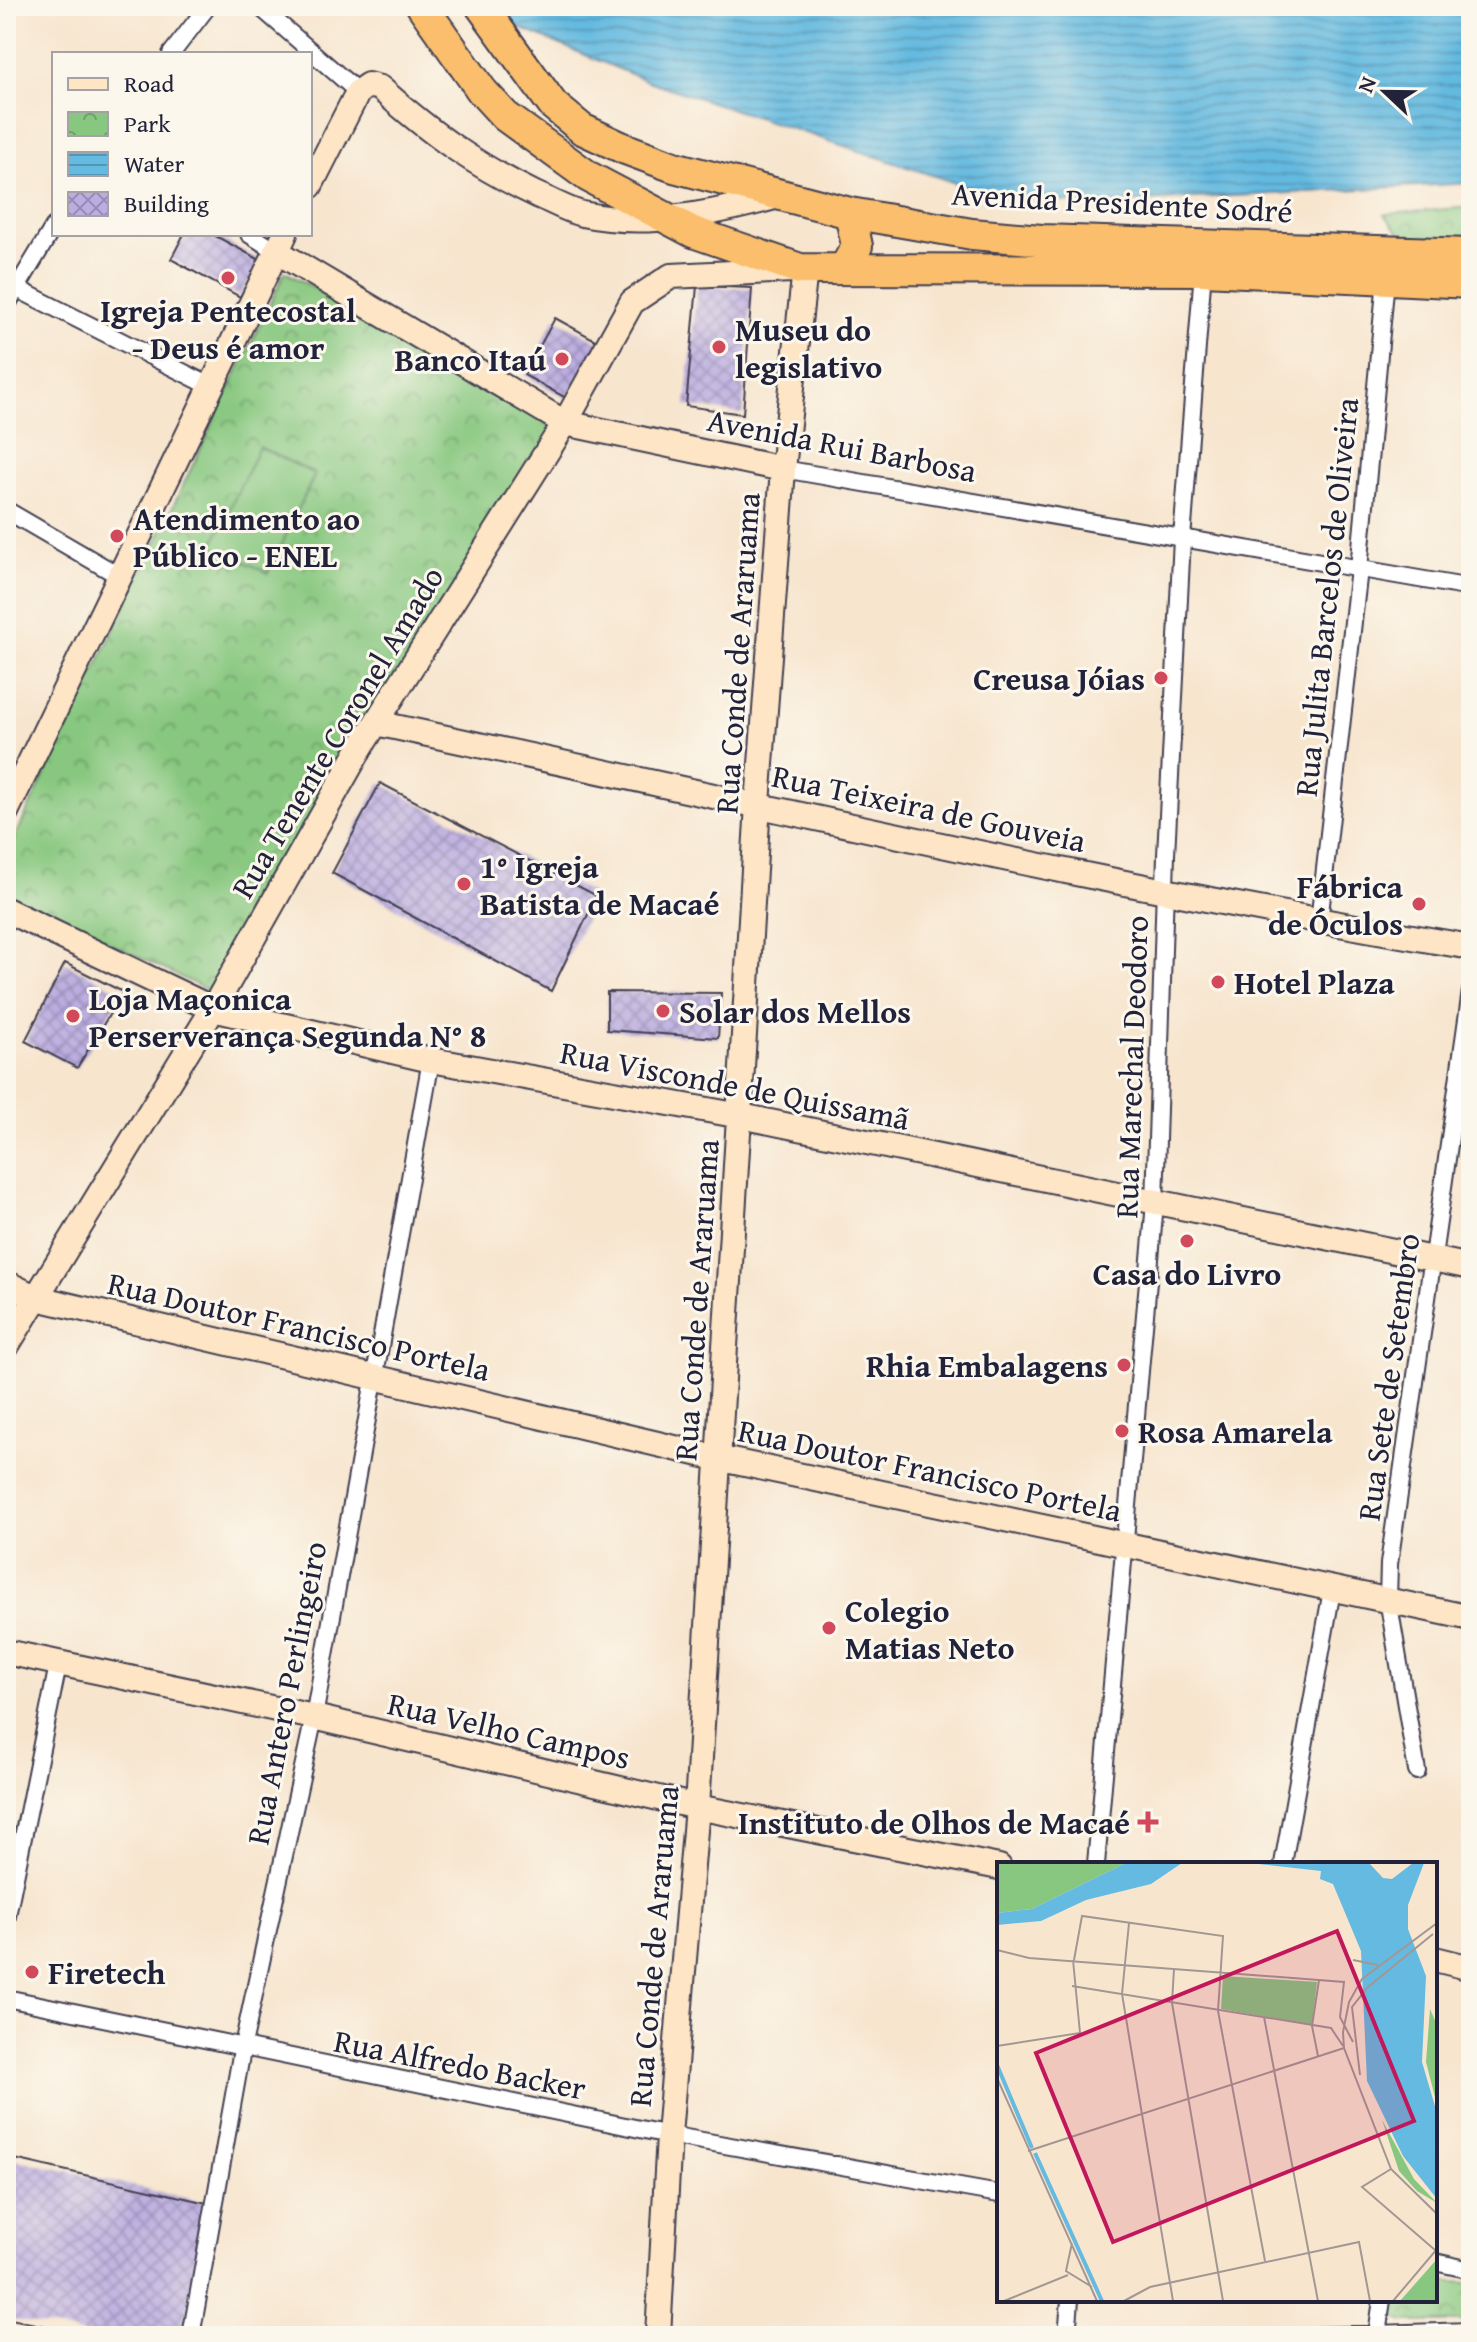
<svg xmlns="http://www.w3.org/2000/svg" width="1477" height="2342" viewBox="0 0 1477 2342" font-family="'Gentium Book Plus',serif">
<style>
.park{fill:url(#park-crowns);stroke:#54745d;stroke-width:2}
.pitch{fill:#87c77f;stroke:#54745d;stroke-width:2}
.water{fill:url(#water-rules);stroke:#436e8e;stroke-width:2}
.building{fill:url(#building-cross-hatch)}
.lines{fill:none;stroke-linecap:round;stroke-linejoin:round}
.street-casing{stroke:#423f51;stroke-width:20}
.secondary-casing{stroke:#423f51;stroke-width:28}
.highway-casing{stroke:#423f51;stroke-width:34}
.street{stroke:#fff;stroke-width:16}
.secondary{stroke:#fde5c5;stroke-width:24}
.highway{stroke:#fabe6d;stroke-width:30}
.poi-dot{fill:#d1495b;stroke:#fbf7ec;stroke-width:3}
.labels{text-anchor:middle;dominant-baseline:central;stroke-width:6;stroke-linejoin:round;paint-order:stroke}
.street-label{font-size:32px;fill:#22223b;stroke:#fbf7ec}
.poi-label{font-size:32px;font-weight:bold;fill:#22223b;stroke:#fbf7ec;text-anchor:start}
.inset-river{fill:none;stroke:#64bae0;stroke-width:4}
.inset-road{fill:none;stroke:#a29793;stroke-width:2}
.view{fill:#c2185b;fill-opacity:0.15;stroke:#c2185b;stroke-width:4}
.inset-edge{fill:none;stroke:#22223b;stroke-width:4}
</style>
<defs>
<pattern id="park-crowns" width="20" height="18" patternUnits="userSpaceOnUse" patternTransform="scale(2)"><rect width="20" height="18" fill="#87c77f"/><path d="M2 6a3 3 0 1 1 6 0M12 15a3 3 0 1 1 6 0" fill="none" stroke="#6ea169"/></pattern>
<pattern id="water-rules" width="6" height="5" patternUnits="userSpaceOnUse" patternTransform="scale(2)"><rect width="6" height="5" fill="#64bae0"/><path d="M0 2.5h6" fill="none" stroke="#5297b7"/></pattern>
<pattern id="building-cross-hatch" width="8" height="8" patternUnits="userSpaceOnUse" patternTransform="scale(2)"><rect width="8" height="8" fill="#bbade0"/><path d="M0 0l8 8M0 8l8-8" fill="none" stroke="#988cb7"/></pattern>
</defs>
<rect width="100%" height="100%" fill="#fbf7ec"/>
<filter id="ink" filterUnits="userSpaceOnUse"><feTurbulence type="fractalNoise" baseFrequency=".0125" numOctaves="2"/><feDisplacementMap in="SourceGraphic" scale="16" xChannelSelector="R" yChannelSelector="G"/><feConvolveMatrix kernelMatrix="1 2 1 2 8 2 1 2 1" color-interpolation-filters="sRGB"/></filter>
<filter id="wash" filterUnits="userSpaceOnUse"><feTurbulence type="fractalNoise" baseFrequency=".006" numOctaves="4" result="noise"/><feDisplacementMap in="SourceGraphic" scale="32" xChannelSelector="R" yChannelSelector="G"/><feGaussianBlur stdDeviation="1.8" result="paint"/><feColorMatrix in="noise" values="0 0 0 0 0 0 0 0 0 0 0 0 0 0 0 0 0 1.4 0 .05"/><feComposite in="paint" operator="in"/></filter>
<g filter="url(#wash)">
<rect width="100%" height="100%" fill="#f7e5ce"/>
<path class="park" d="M1471 207V239L1403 237 1384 214Z
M285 272 560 423 209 991 6 893V856Z
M1435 2281 1471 2283V2322H1404L1392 2316 1391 2300H1435Z"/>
<path class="pitch" d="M259 447 315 474 268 573 212 546Z"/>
<path class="water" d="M467 6H1471V183L1086 204 989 194 648 81Z"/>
<g id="blocks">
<path class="building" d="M184 234H212L260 260 240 297 171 259Z
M697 286 752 288 743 414 686 406Z
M555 318 601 343 566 398 524 375Z
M380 783 597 896 551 991 332 873Z
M65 963 123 992 77 1068 25 1041Z
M607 992 721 993 718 1038 607 1030Z
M6 2157 207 2203 182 2336H93L6 2318Z"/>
</g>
</g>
<g filter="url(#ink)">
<use href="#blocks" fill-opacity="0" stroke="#423f51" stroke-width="2"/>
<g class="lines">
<defs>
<path id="street" d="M259 6 358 92
M171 54 208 6
M249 234 276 251
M6 283 210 386
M6 306 54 226
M783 469 1471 588
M6 510 121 577
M1319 922 1359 569 1386 279
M1417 1771 1388 1599 1389 1564 1471 991
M1096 1864 1155 1203 1166 855 1182 539 1203 270
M1283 1864 1332 1590
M6 1921 58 1665
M6 1998 669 2135 999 2194
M1435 2262 1471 2270
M1377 2334 1382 2300
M191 2336 242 2050 314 1717 431 1060
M1067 2336 1070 2300
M1313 2336 1471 2331"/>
<path id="secondary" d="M310 186 358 92 368 85 380 88C433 135 473 164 537 195 552 201 567 210 582 214 649 228 718 213 782 195
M276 251 565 423 783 469
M376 723C740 800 1104 886 1471 947
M6 812 285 234
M6 910 213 1009 431 1060 741 1116 1471 1267
M6 1283 37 1298 717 1458 1471 1618
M6 1347 213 1009 362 745 565 423 632 302 671 276 791 270
M6 1652 314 1717 697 1807 999 1867
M1435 1959 1471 1968
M658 2336 669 2135 697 1807 758 804 783 469 805 269"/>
<path id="highway" d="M422 6 482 91 505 116 589 177 693 232 800 269 1203 270 1471 283
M481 6 553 105 582 129 623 148 674 167 850 213 972 234 1042 240 1471 254
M844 269 857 246 850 213"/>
</defs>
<use href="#street" class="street-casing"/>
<use href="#secondary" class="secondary-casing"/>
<use href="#highway" class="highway-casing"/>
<use href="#street" class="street"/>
<use href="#secondary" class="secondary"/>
<use href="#highway" class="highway"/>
</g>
</g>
<g class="poi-dot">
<circle cx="228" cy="278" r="8"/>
<circle cx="719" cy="347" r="8"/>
<circle cx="562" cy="359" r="8"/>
<circle cx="117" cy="536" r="8"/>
<circle cx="1161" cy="678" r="8"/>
<circle cx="464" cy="884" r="8"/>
<circle cx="1419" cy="904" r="8"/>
<circle cx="1218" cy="982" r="8"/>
<circle cx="663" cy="1011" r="8"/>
<circle cx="73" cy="1016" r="8"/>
<circle cx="1187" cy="1241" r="8"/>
<circle cx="1124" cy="1365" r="8"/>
<circle cx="1122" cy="1431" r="8"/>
<circle cx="829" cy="1628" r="8"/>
<path d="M1144 1810h8v8h8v8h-8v8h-8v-8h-8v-8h8z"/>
<circle cx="32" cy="1972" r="8"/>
</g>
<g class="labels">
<g class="street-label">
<text transform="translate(1122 202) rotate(3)">Avenida Presidente Sodré</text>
<text transform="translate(842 445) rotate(11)">Avenida Rui Barbosa</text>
<text transform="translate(1326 597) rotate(-84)">Rua Julita Barcelos de Oliveira</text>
<text transform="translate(737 653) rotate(-86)">Rua Conde de Araruama</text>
<text transform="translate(337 732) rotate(-59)">Rua Tenente Coronel Amado</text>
<text transform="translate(929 808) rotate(12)">Rua Teixeira de Gouveia</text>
<text transform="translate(1131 1067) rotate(-88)">Rua Marechal Deodoro</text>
<text transform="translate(735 1085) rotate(11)">Rua Visconde de Quissamã</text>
<text transform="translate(696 1300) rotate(-86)">Rua Conde de Araruama</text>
<text transform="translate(299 1326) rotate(13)">Rua Doutor Francisco Portela</text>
<text transform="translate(1388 1377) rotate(-82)">Rua Sete de Setembro</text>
<text transform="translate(930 1470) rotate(12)">Rua Doutor Francisco Portela</text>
<text transform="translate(286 1693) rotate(-79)">Rua Antero Perlingeiro</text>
<text transform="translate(509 1730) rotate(13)">Rua Velho Campos</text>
<text transform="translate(653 1946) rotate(-85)">Rua Conde de Araruama</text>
<text transform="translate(460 2064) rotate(11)">Rua Alfredo Backer</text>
</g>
<g class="poi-label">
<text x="228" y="310" text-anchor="middle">Igreja Pentecostal<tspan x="228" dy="37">- Deus é amor</tspan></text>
<text x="735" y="329">Museu do<tspan x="735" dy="37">legislativo</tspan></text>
<text x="546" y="359" text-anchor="end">Banco Itaú</text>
<text x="133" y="518">Atendimento ao<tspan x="133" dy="37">Público - ENEL</tspan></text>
<text x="1145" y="678" text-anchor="end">Creusa Jóias</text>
<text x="480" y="866">1° Igreja<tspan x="480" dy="37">Batista de Macaé</tspan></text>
<text x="1403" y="886" text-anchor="end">Fábrica<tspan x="1403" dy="37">de Óculos</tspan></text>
<text x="1234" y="982">Hotel Plaza</text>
<text x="89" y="998">Loja Maçonica<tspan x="89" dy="37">Perserverança Segunda N° 8</tspan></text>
<text x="679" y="1011">Solar dos Mellos</text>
<text x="1187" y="1273" text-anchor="middle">Casa do Livro</text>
<text x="1108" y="1365" text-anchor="end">Rhia Embalagens</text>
<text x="1138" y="1431">Rosa Amarela</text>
<text x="845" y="1610">Colegio<tspan x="845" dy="37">Matias Neto</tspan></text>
<text x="1130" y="1822" text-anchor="end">Instituto de Olhos de Macaé</text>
<text x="48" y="1972">Firetech</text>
</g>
</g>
<g transform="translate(997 1862)">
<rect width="440" height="440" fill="#f7e5ce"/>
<path d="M0 1H129L35 47 0 51Z" fill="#87c77f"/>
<path d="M226 114 320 120 315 163 224 147ZM433 147 440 163V243L429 200ZM385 258 417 317 440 341 420 329 402 309ZM440 397V439H403Z" fill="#87c77f"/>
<path d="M129 1H185L154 22 89 38 44 59 0 63V51L35 47ZM253 1H372L386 16 395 17 416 1H427L411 43V67L429 114 425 200 440 251V337L406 294 370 219 364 89 336 22 323 17 324 9Z" fill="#64bae0"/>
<path class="inset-river" d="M0 203 35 286M38 291 105 439"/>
<path class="inset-road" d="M132 61 125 132 176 439M440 61 365 117 352 140 346 170 347 186 394 307 440 352M0 88 32 96 347 120 343 155 356 180M77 98 85 54 226 74 221 149 268 399M356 98 381 103M177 107 175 141 226 439M75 124 334 166 346 184M267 155 321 439M0 184 83 171 76 98M321 194 315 164 322 118M363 213 355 145 371 125 436 72M0 216 100 439M31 289 347 186M394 307 365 325 438 388M75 381 69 409 95 425M7 439 71 413M127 439 153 425 362 380 373 439M396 439 440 387"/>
<path class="view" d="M340 69 417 259 116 380 39 191Z"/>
<rect width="440" height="440" class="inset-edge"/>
</g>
<rect width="1477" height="2342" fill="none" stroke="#fbf7ec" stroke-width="32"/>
<rect x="52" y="52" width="260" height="184" fill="#fbf7ec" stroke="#a4a2a5" stroke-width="2"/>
<rect x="68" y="78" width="40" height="12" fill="#fde5c5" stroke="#a4a2a5" stroke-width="2"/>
<text x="124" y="92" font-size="24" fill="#22223b">Road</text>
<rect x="68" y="112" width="40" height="24" fill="url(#park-crowns)" stroke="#a4a2a5" stroke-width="2"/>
<text x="124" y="132" font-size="24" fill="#22223b">Park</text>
<rect x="68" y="152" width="40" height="24" fill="url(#water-rules)" stroke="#a4a2a5" stroke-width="2"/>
<text x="124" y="172" font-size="24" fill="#22223b">Water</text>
<rect x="68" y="192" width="40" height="24" fill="url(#building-cross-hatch)" stroke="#a4a2a5" stroke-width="2"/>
<text x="124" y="212" font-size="24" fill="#22223b">Building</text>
<g transform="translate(1385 92) rotate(292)" stroke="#fbf7ec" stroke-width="6" paint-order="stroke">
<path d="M0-6L14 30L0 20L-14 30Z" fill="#22223b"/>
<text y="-12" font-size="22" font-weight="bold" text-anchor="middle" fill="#22223b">N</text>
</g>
</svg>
